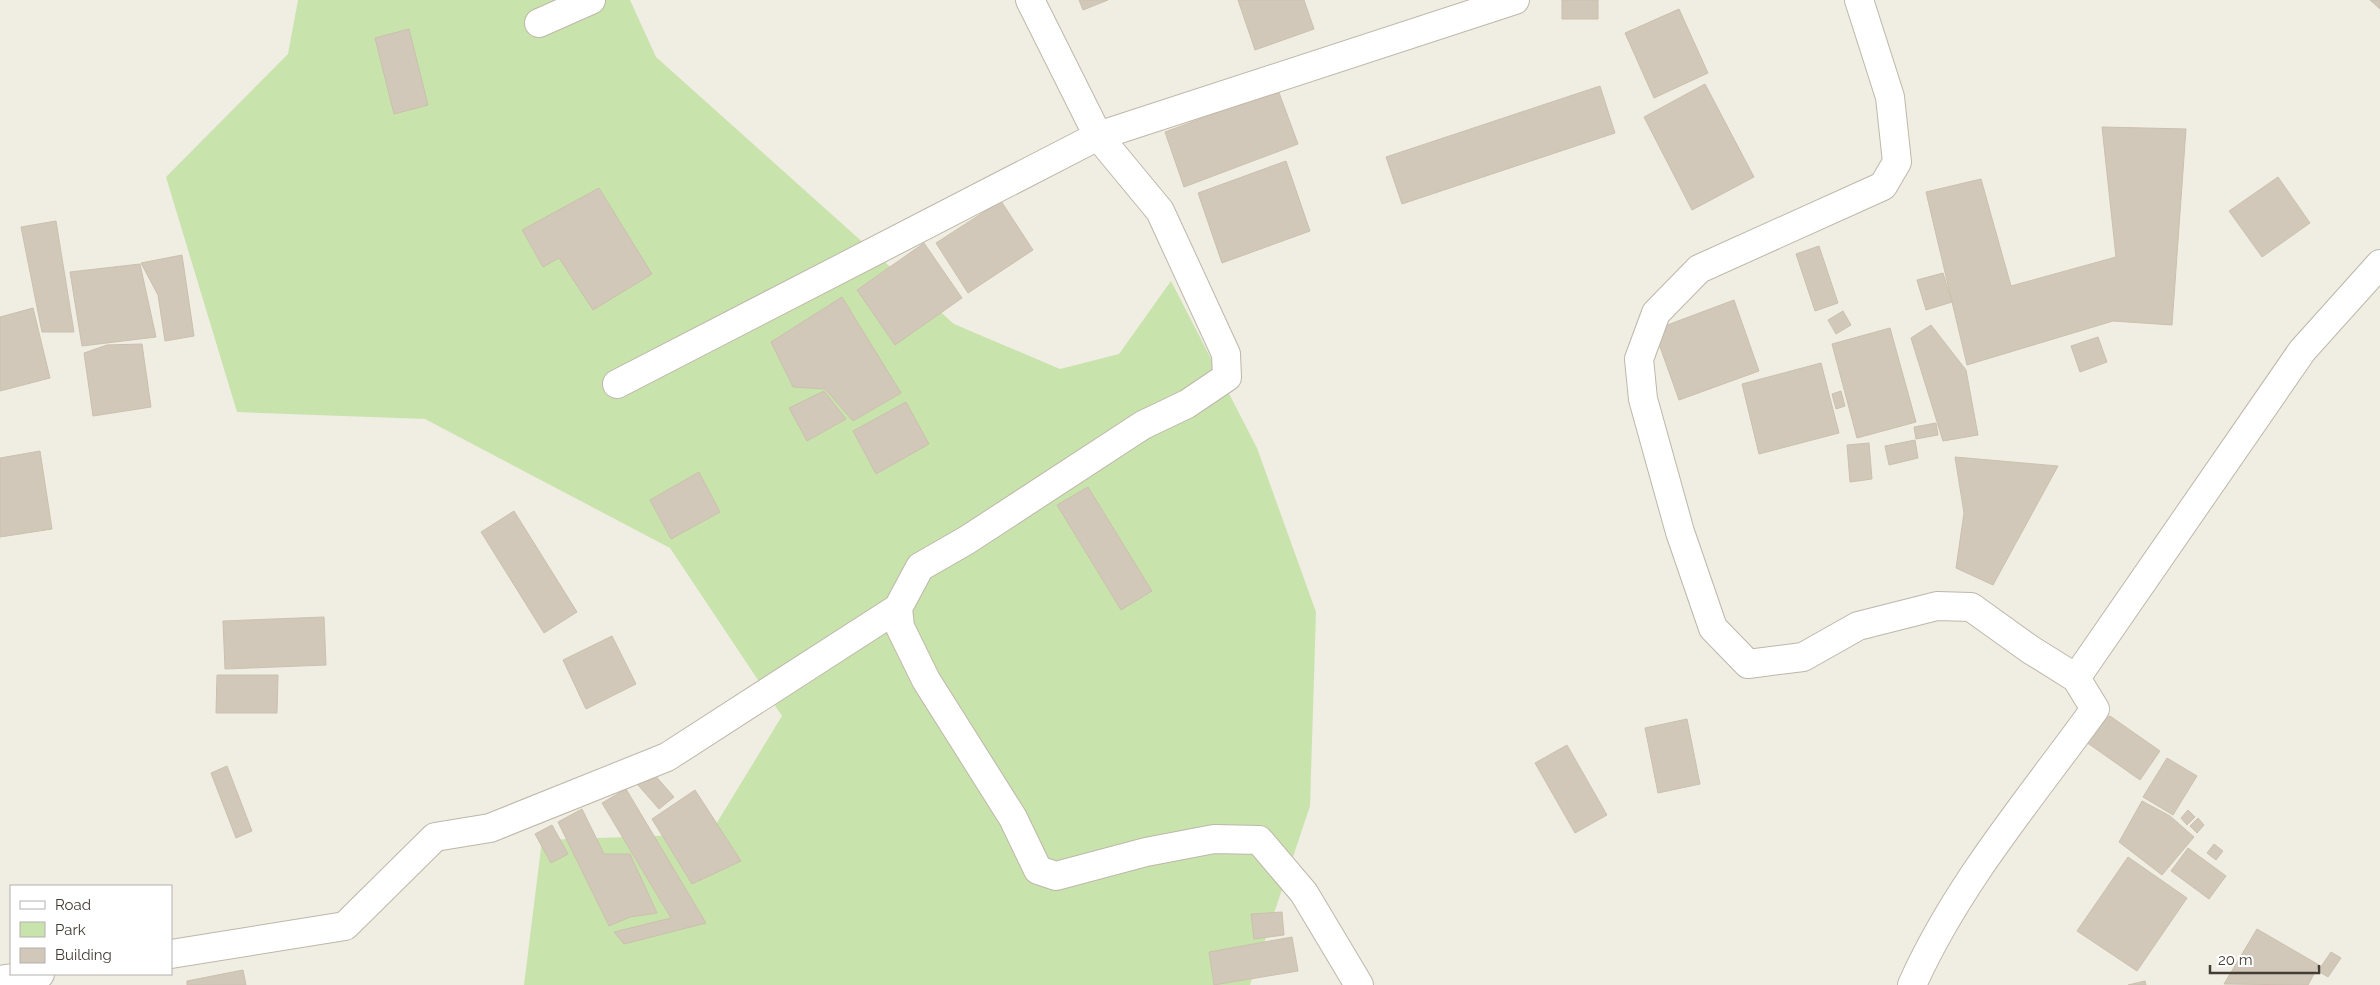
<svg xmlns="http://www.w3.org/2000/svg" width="2380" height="985" viewBox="0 0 2380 985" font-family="Raleway,sans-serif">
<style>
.green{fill:#c9e3ad}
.building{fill:#d1c8b9;stroke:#cbc0ad}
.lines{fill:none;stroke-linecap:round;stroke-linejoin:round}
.street-casing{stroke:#beb7a9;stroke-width:30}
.street{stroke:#fff;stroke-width:28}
</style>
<rect width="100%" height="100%" fill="#f0ede3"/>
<path class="green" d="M298 0H630L656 57 954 324 1060 369 1119 354 1171 281 1257 448 1316 612 1310 806 1250 985H524L542 840 710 834 782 716 670 548 425 419 237 412 166 177 288 54Z"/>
<path class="building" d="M1079 0H1108L1083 10Z
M1238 0H1304L1314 29 1255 50Z
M1562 0H1598V19H1562Z
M2370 0H2380V9Z
M1679 9 1708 73 1654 98 1625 33Z
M409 29 428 105 394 114 375 38Z
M1705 84 1754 177 1692 210 1644 117Z
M1600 86 1615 133 1402 204 1386 157Z
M1278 90 1298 144 1184 187 1165 132Z
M2102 127 2186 129 2172 325 2113 321 1967 365 1926 192 1981 179 2011 286 2116 257Z
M1286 161 1310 231 1222 263 1198 193Z
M2278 177 2310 223 2262 257 2229 211Z
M599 188 652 274 593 310 559 258 543 267 522 230Z
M1001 201 1033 250 968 293 936 243Z
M56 221 74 332H42L21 227Z
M924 243 962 298 895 345 857 290Z
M1819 246 1838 303 1815 311 1796 254Z
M182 255 194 336 165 341 158 295 141 263Z
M140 264 156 337 82 346 70 272Z
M1943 273 1952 302 1926 310 1917 280Z
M842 297 901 393 853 421 825 389 793 387 771 342Z
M1734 300 1759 371 1679 400 1654 330Z
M33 308 50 378 0 391V317Z
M1843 311 1851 325 1836 334 1828 320Z
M1931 325 1966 370 1978 435 1943 441 1911 338Z
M1890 328 1916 422 1857 438 1832 344Z
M2098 337 2107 362 2080 372 2071 346Z
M142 344 151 407 93 416 84 353 107 345Z
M1821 363 1839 433 1759 454 1742 384Z
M824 391 846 419 807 441 789 408Z
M1841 391 1845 406 1836 409 1832 394Z
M906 402 929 444 876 474 853 431Z
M1936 423 1938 435 1916 439 1914 427Z
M1915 440 1918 458 1889 465 1885 446Z
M1869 443 1872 479 1850 482 1847 445Z
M40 451 52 529 0 537V458Z
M1955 457 2058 466 1993 585 1956 568 1964 513Z
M699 472 720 512 671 539 650 500Z
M1088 487 1152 591 1121 610 1057 505Z
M514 511 577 612 544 633 481 532Z
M324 617 326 665 225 669 223 621Z
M612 636 636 684 586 709 563 660Z
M217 675H278L277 713H216Z
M2110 716 2160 751 2140 780 2079 737 2083 729Z
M1687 719 1700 784 1658 793 1645 728Z
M1567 745 1607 815 1575 833 1535 763Z
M2167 758 2197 776 2173 815 2143 797Z
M227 766 252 831 236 838 211 773Z
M653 773 674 797 659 809 638 785Z
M626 789 706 923 624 944 614 932 671 918 602 803Z
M695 790 741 861 692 884 652 819Z
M2142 801 2170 816 2194 837 2162 875 2119 842Z
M582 809 604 854H630L657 913 630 917 609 926 558 822Z
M2188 810 2195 817 2187 825 2181 818Z
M2198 818 2204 825 2197 833 2190 826Z
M552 825 568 854 551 863 535 834Z
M2214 844 2223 851 2216 860 2207 853Z
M2188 848 2226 876 2209 899 2171 871Z
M2128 857 2187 898 2137 971 2077 931Z
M1282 912 1284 935 1254 939 1251 914Z
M2257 929 2319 965 2308 985 2224 984Z
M1292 937 1298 971 1214 985 1209 952Z
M2331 952 2341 958 2328 977 2318 971Z
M243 970 246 985H187V981Z
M2145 981 2146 985H2128Z"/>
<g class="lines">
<defs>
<path id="street" d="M1030 0 1098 136 1160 211 1226 354 1227 377 1187 404 1143 425 967 540 920 567 898 608 900 627 926 680 1013 818 1038 870 1056 876 1146 852 1214 839 1259 840 1304 893 1359 985
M1859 0 1890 97 1897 162 1883 186 1699 269 1656 313 1639 359 1643 399 1680 532 1713 628 1748 664 1803 657 1858 626 1937 606 1971 607 2031 650 2076 678 2095 709C2030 799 1957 884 1912 985
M539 23 591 0
M617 384 1098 136 1515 0
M2076 678 2302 351 2380 264
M171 954 345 926 435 837 490 828 667 757 898 608
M0 980 40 974"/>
</defs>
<use href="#street" class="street-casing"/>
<use href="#street" class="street"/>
</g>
<rect x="10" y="885" width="162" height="90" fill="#ffffff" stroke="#b3b1ae"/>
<rect x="20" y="901" width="25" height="8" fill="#ffffff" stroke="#b3b1ae"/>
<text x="55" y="910" font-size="15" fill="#423c34">Road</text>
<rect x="20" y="922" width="25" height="15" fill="#c9e3ad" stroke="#b3b1ae"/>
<text x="55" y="935" font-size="15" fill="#423c34">Park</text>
<rect x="20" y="948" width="25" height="15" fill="#d1c8b9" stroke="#b3b1ae"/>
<text x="55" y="960" font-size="15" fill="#423c34">Building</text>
<path d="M2210 965v8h109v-8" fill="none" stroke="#423c34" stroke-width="2.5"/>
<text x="2218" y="965" font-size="15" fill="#423c34" stroke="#ffffff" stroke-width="4" paint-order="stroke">20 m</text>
</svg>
